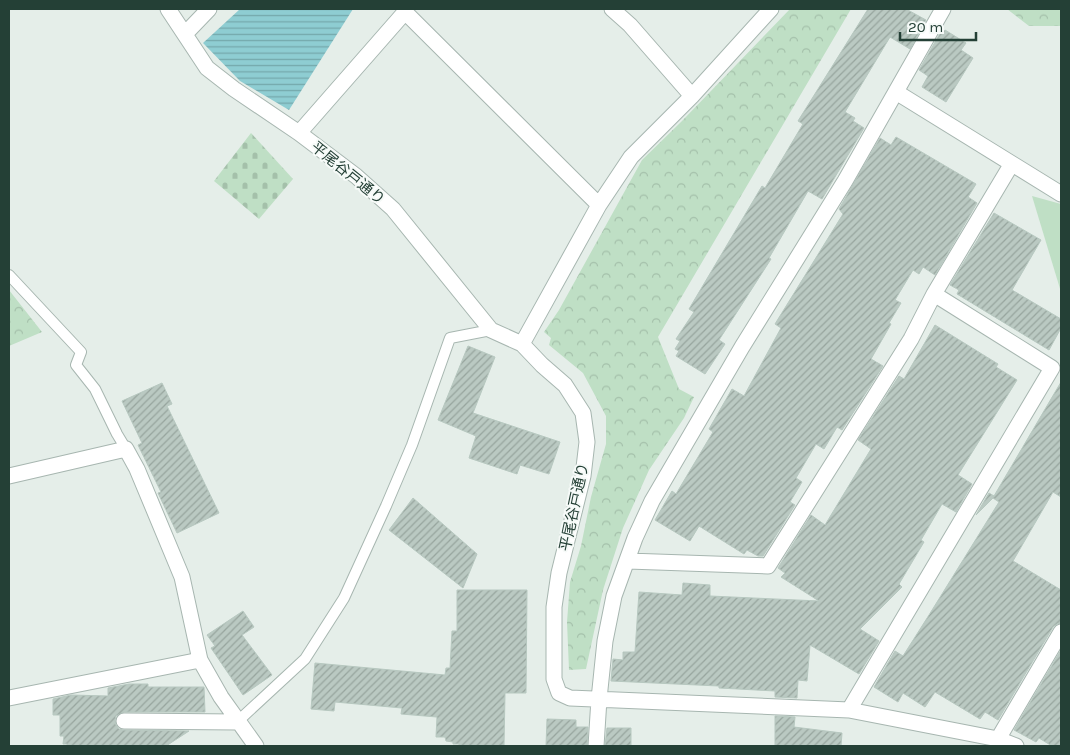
<svg xmlns="http://www.w3.org/2000/svg" width="1070" height="755" viewBox="0 0 1070 755" font-family="Karla,'Noto Sans JP',sans-serif">
<style>
.forest{fill:url(#forest-crowns)}
.cemetery{fill:url(#cemetery-stones)}
.park{fill:#bfdfc5}
.water{fill:url(#water-rules)}
.building{fill:url(#building-hatch);stroke:#b7c8c0}
.lines{fill:none;stroke-linecap:round;stroke-linejoin:round}
.service-casing{stroke:#a7b6b0;stroke-width:12}
.minor-casing{stroke:#a7b6b0;stroke-width:17}
.service{stroke:#fff;stroke-width:10}
.minor{stroke:#fff;stroke-width:15}
.labels{text-anchor:middle;dominant-baseline:central;stroke-width:4;stroke-linejoin:round;paint-order:stroke}
.street-label{font-size:15px;fill:#244036;stroke:#f6faf8}
</style>
<defs>
<pattern id="forest-crowns" width="20" height="18" patternUnits="userSpaceOnUse" patternTransform="scale(1.25)"><rect width="20" height="18" fill="#bfdfc5"/><path d="M2 6a3 3 0 1 1 6 0M12 15a3 3 0 1 1 6 0" fill="none" stroke="#a4c0aa"/></pattern>
<pattern id="cemetery-stones" width="16" height="16" patternUnits="userSpaceOnUse" patternTransform="scale(1.25)"><rect width="16" height="16" fill="#bfdfc5"/><path d="M2 7V4a2 2 0 0 1 4 0v3zM10 15v-3a2 2 0 0 1 4 0v3z" fill="#a4c0aa"/></pattern>
<pattern id="water-rules" width="6" height="5" patternUnits="userSpaceOnUse" patternTransform="scale(1.25)"><rect width="6" height="5" fill="#8ecdd2"/><path d="M0 2.5h6" fill="none" stroke="#74a8ab"/></pattern>
<pattern id="building-hatch" width="6" height="6" patternUnits="userSpaceOnUse" patternTransform="scale(1.25)"><rect width="6" height="6" fill="#bac9c2"/><path d="M-1 1l2-2M0 6l6-6M5 7l2-2" fill="none" stroke="#97a59e"/></pattern>
</defs>
<rect width="100%" height="100%" fill="#e5eee9"/>
<path class="forest" d="M790 9H851L658 337 679 389 694 397 684 418 649 470 623 528 603 590 586 669 569 670 567 622 570 582 581 546 591 497 606 444V416L583 373 549 345 551 338 544 332 559 310 642 160 682 121Z
M1007 9H1061V26H1029Z
M9 290 42 332 9 346Z"/>
<path class="cemetery" d="M251 133 293 179 259 219 214 181Z"/>
<path class="park" d="M1032 196 1061 204V292Z"/>
<path class="water" d="M240 9H353L289 110 240 81 203 43Z"/>
<path class="building" d="M868 9H906L926 20 910 49 890 37 845 112 855 118 853 121 864 128 822 199 808 191 769 258 771 259 719 340 725 344 705 374 676 356 679 351 675 349 680 341 676 339 694 312 689 309 762 186 765 188 803 124 798 121Z
M942 30 944 31 945 30 966 43 961 50 973 58 946 102 922 87 928 76 919 70Z
M896 137 976 184 968 197 977 203 935 275 923 267 919 274 913 270 895 300 901 303 889 323 891 324 871 359 883 366 842 430 837 427 824 449 816 444 796 478 802 482 790 502 795 505 763 556H758L747 550 744 554 699 526 690 541 655 520 672 491 676 494 713 432 709 429 732 389 744 396 781 328 775 324 843 214 839 209 880 138 891 145Z
M994 213 1041 240 1012 290 1061 319V328L1049 350 957 294 959 290 950 285Z
M935 325 998 364 996 367 1017 380 958 475 972 484 956 512 942 504 921 540 924 542 899 584 902 587 860 629 879 641 859 674 810 645 807 681 798 680 797 698 775 697V691L719 688V686L611 681 613 659 623 660V652H635L639 592 682 595 683 583 710 585V596L819 601 781 577 785 573 778 568 811 515 825 525 871 449 858 440 899 376 904 379Z
M468 346 495 357 473 413 560 442 549 474 520 465 517 474 469 458 476 436 438 420Z
M1061 382V497L1053 492 1013 561 1061 590V623L1057 624 1053 627 998 720 985 712 980 719 935 692 925 707 903 693 898 702 874 687 895 651 903 656 929 615 999 502 993 498 976 515 989 493 994 496Z
M162 383 172 404 167 406 219 513 177 533 158 493 161 492 138 445 142 443 122 401Z
M413 498 477 554 463 588 389 530Z
M457 590H527L526 693H505L504 746H459V744H453V742L446 741 445 737H436L437 717 401 714 402 708 335 702 334 711 311 709 315 663 445 675 446 668H450L452 631H457Z
M243 611 254 627 242 635 272 675 243 695 211 648 215 646 207 635Z
M1061 650V746H1052L1039 738 1036 742 1014 730Z
M129 684H148V687H204L205 712H124L116 716 115 720 116 725 119 729 123 730 189 731 166 746H67V744H63L64 736H60V715H53V699L71 695 108 696V688Z
M775 716 795 717 794 727 842 733 841 746H775Z
M547 719 576 720V727H588L587 746H546Z
M607 728H631V746H605Z"/>
<g class="lines">
<defs>
<path id="service" d="M9 275 81 352 76 365 95 389 117 434 126 449
M237 722 305 659 344 598 386 506 412 445 450 338 491 330"/>
<path id="minor" d="M168 9 207 68 234 89 299 133 356 176 393 209 491 330 522 344 542 365 565 385 583 413 587 442 583 476 559 573 554 607V679L559 693 570 698 849 710 998 739 1016 746
M612 9 630 25 692 96
M185 34 209 9
M896 92 1061 194
M299 133 405 12 599 205
M522 344 599 205 631 157 692 96 771 9
M9 476 126 449 137 469 182 577 200 660 221 697 256 746
M628 561 768 566 911 339 934 294 1011 165
M9 698 200 660
M849 710 1052 368 934 294
M124 721 237 722
M998 739 1061 632
M596 746 599 699 605 641 614 596 635 538 652 501 742 347 845 181 943 9"/>
</defs>
<use href="#service" class="service-casing"/>
<use href="#minor" class="minor-casing"/>
<use href="#service" class="service"/>
<use href="#minor" class="minor"/>
</g>
<g class="labels">
<g class="street-label">
<text transform="translate(348 173) rotate(39)">平尾谷戸通り</text>
<text transform="translate(574 507) rotate(-78)">平尾谷戸通り</text>
</g>
</g>
<rect width="1070" height="755" fill="none" stroke="#244036" stroke-width="20"/>
<path d="M900 32v8h76v-8" fill="none" stroke="#244036" stroke-width="2.5"/>
<text x="908" y="32" font-size="15" fill="#244036" stroke="#f6faf8" stroke-width="4" paint-order="stroke">20 m</text>
</svg>
